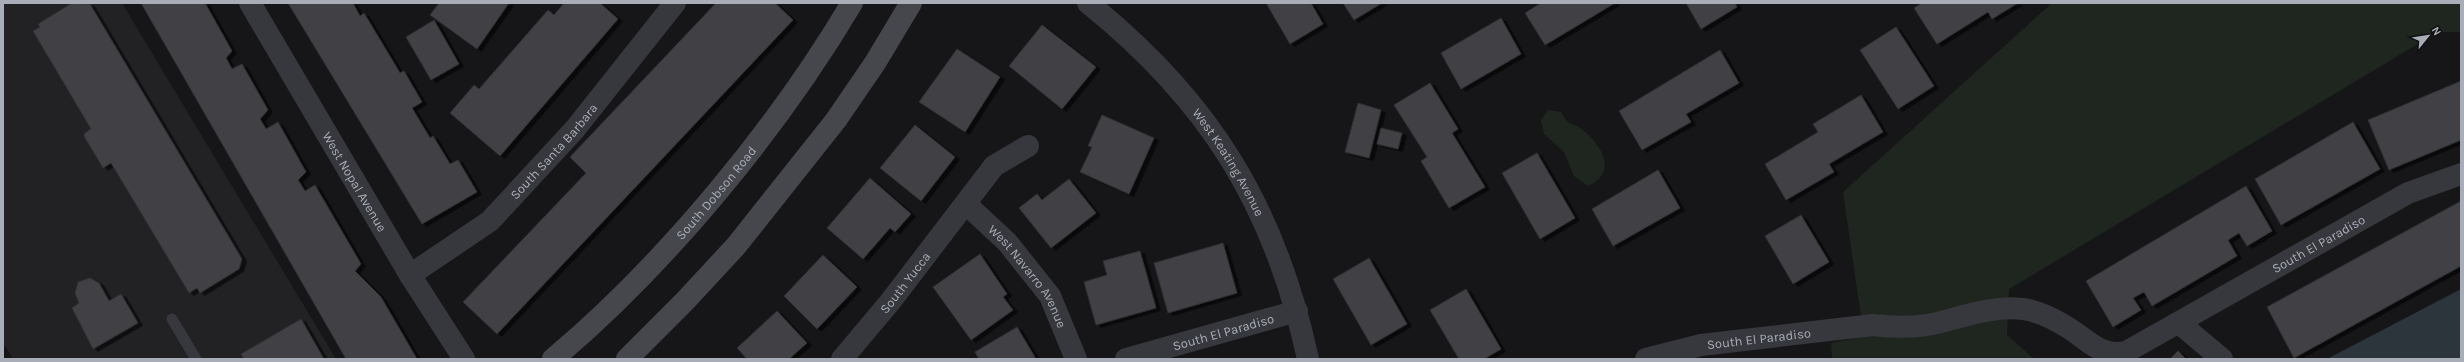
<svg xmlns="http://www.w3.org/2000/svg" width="2464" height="362" viewBox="0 0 2464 362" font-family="Karla,sans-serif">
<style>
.built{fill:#222225}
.green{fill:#1e261f}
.water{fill:#2c353c}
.building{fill:#404145;stroke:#303034;filter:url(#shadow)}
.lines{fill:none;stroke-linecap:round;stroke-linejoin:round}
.service{stroke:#37383d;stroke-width:11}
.minor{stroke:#37383d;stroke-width:22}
.tertiary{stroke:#37383d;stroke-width:22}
.secondary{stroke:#45474d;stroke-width:22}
.labels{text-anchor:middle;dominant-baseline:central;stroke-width:3.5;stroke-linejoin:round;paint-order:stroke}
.street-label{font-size:13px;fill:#a8adb8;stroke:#111113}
</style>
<defs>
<filter id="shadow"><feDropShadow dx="4.5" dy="2.5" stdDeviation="0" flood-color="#0009"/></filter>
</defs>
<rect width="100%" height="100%" fill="#161618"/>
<path class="built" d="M3 3H122L336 359H13L3 343Z"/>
<path class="green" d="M2052 3H2461V32H2438L2009 289 2007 335 2034 359H1832L1831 343 1864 337 1843 192Z
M1548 110 1561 112C1563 115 1565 119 1568 122 1571 125 1575 125 1579 127 1600 142 1620 172 1588 186L1574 176 1564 152 1544 134 1541 120Z"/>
<path class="water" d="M2461 289V359H2327Z"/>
<path class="building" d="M72 3 90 4 242 259 239 269 200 293 197 288 189 293 111 163 103 168 84 136 85 133 91 129 33 31 40 27 38 24Z
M141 3H205L232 51 226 58 232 69 242 64 268 110 260 119 266 129 278 122 306 172 298 180 305 191 315 185 361 264 355 271 381 297 417 359H346Z
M288 3H353L360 16 364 13 400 73 404 71 422 102 412 108 430 138 433 136 450 164 458 160 477 192 422 224Z
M439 3H509L477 49 430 15Z
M564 3H600L618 19 500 156 450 113 474 85 479 89 548 10 554 15Z
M716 3H775L793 20 497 334 463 302 586 173 570 157Z
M1266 3H1311L1323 24 1290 44Z
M1343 3H1382L1354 20Z
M1541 3H1615L1545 45 1525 13Z
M1686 3H1735L1737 7 1701 29Z
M1922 3H2018L1992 19 1988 12 1937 44 1914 8Z
M1501 18 1521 54 1461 89 1441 53Z
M434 20 459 64 431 80 406 37Z
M1042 25 1096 67 1062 109 1009 66Z
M1896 27 1934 86 1898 109 1860 50Z
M957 49 1000 77 965 132 919 102Z
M1720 50 1739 83 1686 114 1691 122 1642 150 1619 111Z
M2461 81V140L2389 170 2368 120Z
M1430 83 1458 129 1452 133 1485 187 1449 208 1421 161 1427 157 1394 105Z
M1861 95 1883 132 1829 164 1834 172 1786 200 1765 164 1818 132 1813 124Z
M1358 103 1381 110 1369 158 1345 152Z
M1102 115 1154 138 1129 194 1080 172 1092 147 1088 146Z
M2353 122 2380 169 2281 225 2255 179Z
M915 125 955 157 921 201 880 168Z
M1381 128 1402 133 1398 149 1377 144Z
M1537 153 1575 218 1540 239 1502 173Z
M1658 170 1680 208 1613 246 1592 209Z
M870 178 911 214 895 232 890 228 863 259 827 228Z
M1069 179 1096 213 1051 248 1019 208 1037 194 1042 200Z
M2246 186 2272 231 2247 246 2239 233 2228 240 2237 256 2152 306 2144 292 2133 298 2141 310 2113 327 2086 281Z
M2461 201V266L2294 358 2267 307Z
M1801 215 1829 262 1793 284 1765 236Z
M1223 243 1237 293 1168 313 1154 263Z
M1140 251 1156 308 1096 325 1084 282 1107 275 1103 261Z
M980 254 1007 294 1003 297 1013 310 971 340 933 287Z
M823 255 857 287 817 329 784 296Z
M1369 258 1407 324 1371 345 1333 279Z
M90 278 99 283 109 301 121 294 138 323 93 349 72 308 79 303 75 293 78 282Z
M1466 289 1501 349 1484 359H1459L1430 310Z
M777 311 807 343 789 359H747L737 348Z
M301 319 324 359H244L241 354Z
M1017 327 1036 359H979L975 352Z
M2178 351 2186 359H2170Z"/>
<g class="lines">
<path class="service" d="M172 319 196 359"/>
<g class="minor">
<path id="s1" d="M250 3 410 275 464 359"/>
<path id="s2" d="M966 204 1007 242 1050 296 1076 359"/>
<path id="s3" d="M410 275 490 221 575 129 675 3"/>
<path d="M2179 323 2222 359"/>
<path id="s4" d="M842 359 890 302 994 166 1028 146"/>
<path id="s5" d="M1126 359 1297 311"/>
<path id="s6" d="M1646 359 1701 345 1873 325C1897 328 1921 328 1945 321 1970 314 1996 306 2023 309 2039 311 2054 319 2067 327 2087 339 2101 358 2126 352L2408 193 2461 174"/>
</g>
<path class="tertiary" id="s7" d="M1088 3C1210 101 1275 207 1308 359"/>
<g class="secondary">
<path id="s8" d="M553 359C665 265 778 128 852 3"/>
<path d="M627 359 685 301 736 246 836 120 875 63 911 3"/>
</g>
</g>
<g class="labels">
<g class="street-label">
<text stroke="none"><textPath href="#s3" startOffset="191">South Santa Barbara</textPath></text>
<text stroke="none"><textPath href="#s7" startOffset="214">West Keating Avenue</textPath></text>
<text stroke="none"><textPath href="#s1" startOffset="207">West Nopal Avenue</textPath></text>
<text stroke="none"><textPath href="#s8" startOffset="233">South Dobson Road</textPath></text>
<text stroke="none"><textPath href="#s6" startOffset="717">South El Paradiso</textPath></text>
<text stroke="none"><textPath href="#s2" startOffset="96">West Navarro Avenue</textPath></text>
<text stroke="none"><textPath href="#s4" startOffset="99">South Yucca</textPath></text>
<text stroke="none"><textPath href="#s5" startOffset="101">South El Paradiso</textPath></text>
<text stroke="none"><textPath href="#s6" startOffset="115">South El Paradiso</textPath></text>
</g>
</g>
<rect width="2464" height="362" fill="none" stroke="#a8adb8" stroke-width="8"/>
<g transform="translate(2428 36) rotate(60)" stroke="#111113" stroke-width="3" paint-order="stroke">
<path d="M0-3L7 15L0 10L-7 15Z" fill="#a8adb8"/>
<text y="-6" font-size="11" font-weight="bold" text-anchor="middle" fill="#a8adb8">N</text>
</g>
</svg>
